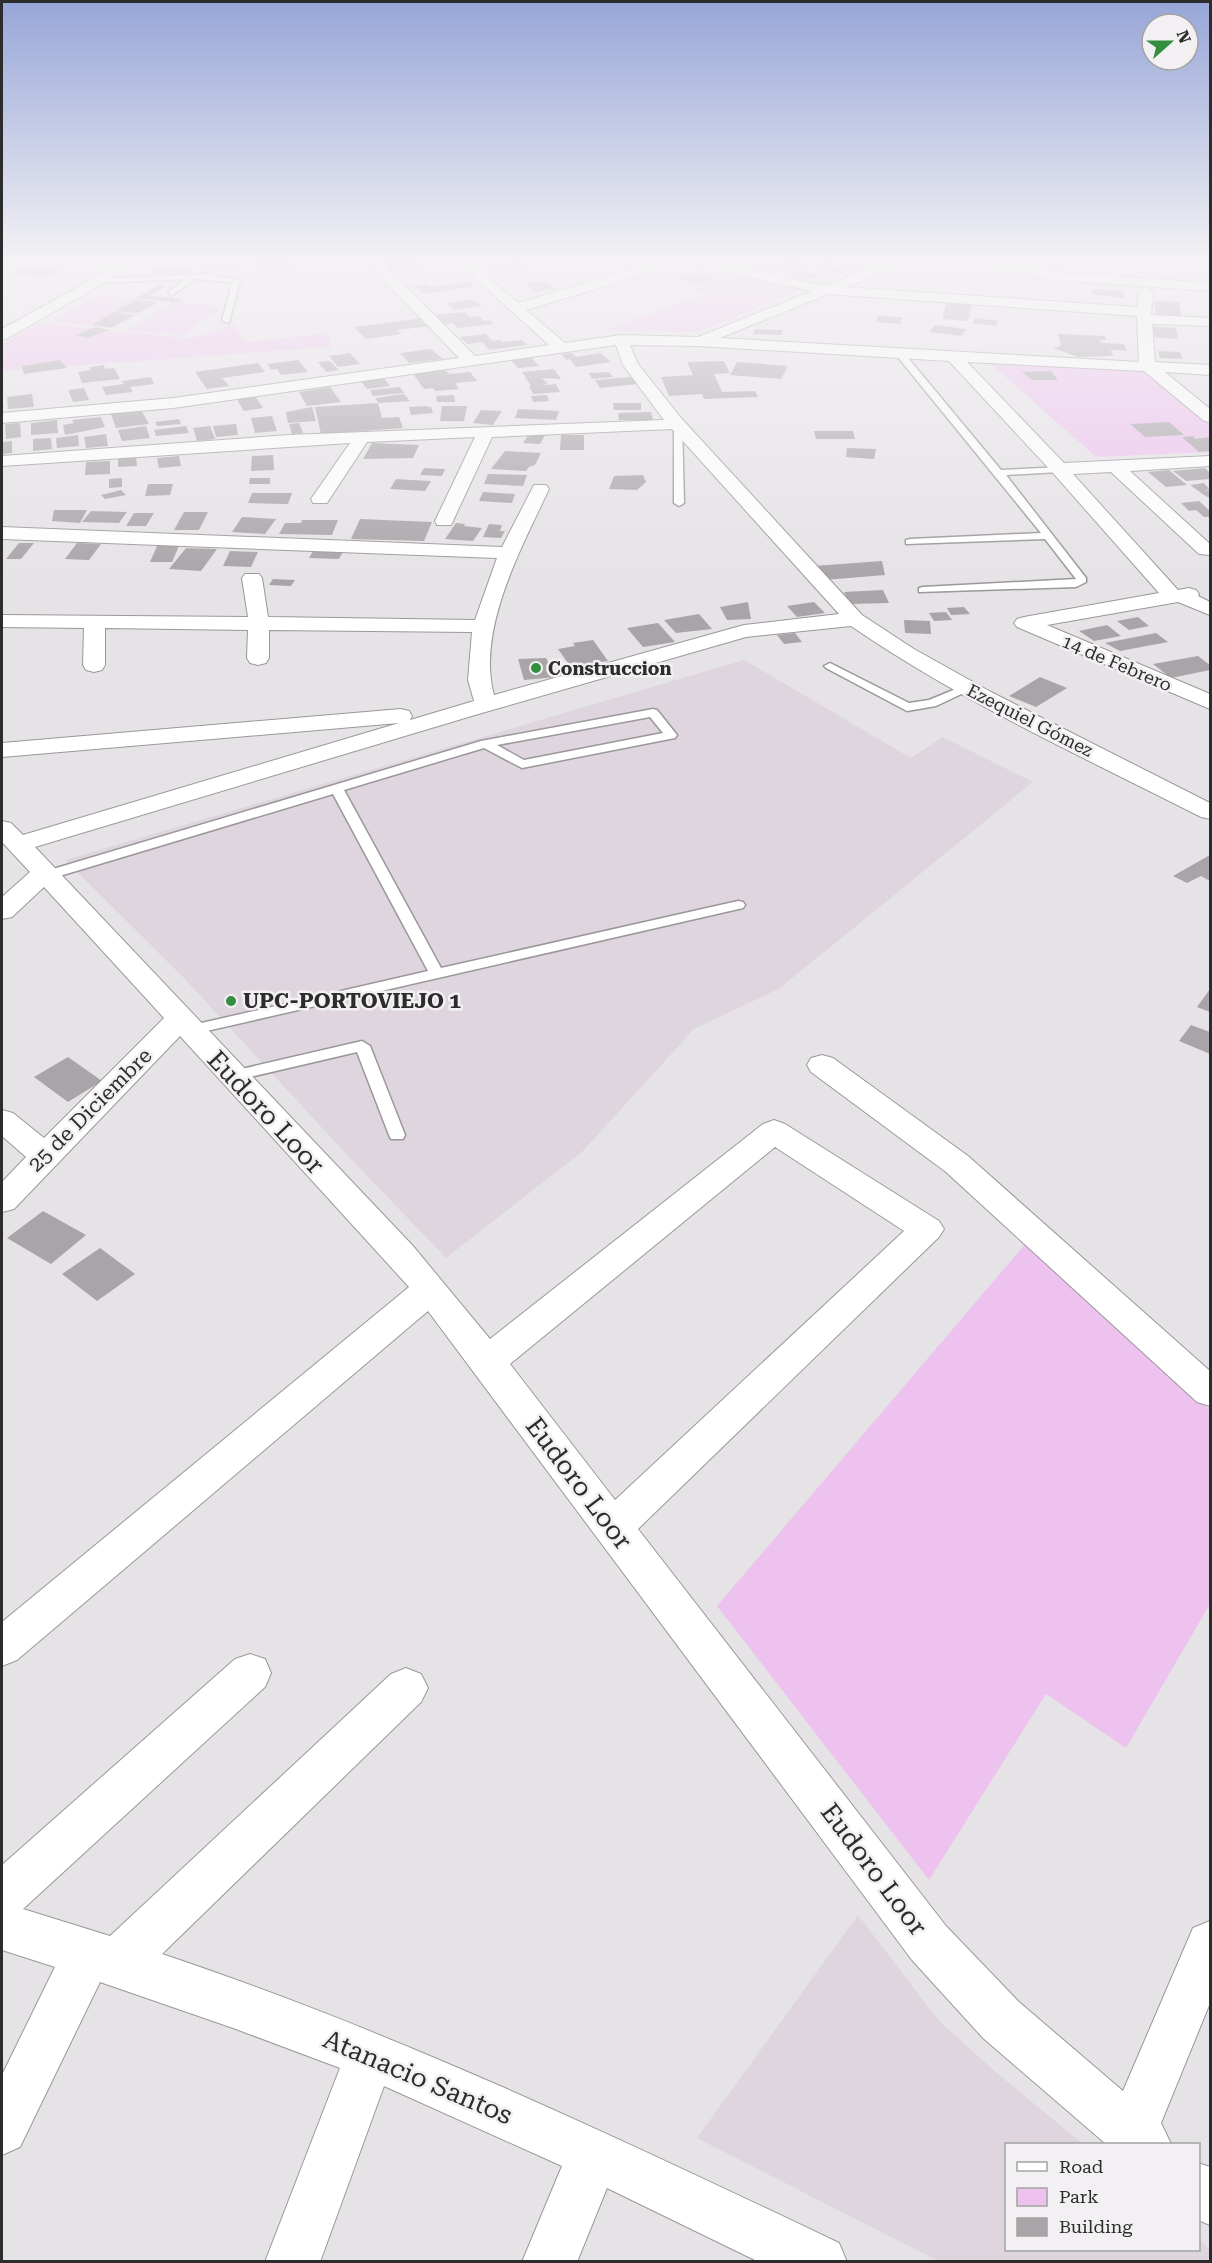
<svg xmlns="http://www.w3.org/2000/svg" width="1212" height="2263" viewBox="0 0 1212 2263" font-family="'Roboto Serif',serif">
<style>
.built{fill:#ded5de}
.green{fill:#edc2ee}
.building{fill:#a8a4a8}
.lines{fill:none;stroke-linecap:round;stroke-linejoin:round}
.lane-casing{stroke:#9b979b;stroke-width:3}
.street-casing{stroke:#9b979b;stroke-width:2}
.secondary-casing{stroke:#9b979b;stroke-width:2}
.lane{fill:#fff;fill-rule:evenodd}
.street{fill:#fff;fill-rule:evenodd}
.secondary{fill:#fff;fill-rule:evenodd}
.poi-dot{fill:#348e3f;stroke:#f3f0f3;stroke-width:2}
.labels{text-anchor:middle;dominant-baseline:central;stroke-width:5;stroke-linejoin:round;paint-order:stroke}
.far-street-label{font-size:18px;fill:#2d2c2d;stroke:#f3f0f3}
.far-poi-label{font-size:18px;font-weight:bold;fill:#2d2c2d;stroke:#f3f0f3;text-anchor:start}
.poi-label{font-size:21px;font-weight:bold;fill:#2d2c2d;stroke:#f3f0f3;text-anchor:start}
.street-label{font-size:21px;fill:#2d2c2d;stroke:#f3f0f3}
.near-street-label{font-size:26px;fill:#2d2c2d;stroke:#f3f0f3}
</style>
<rect width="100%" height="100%" fill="#e6e3e6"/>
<path class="built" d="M744 660 911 758 943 737 1033 782 780 988 694 1029 583 1151 446 1258 349 1157 184 978 65 860Z
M858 1915 939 2021 998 2074 1083 2144H1006V2250H1198L1199 2240 1210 2250V2261H938L697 2138Z"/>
<path class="green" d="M735 273 802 289 699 332 602 331 707 294 692 289Z
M99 295 148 300 104 327 52 321Z
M174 302 224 307 182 335 126 330Z
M40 323 185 338 202 336 233 324 246 342 329 333 330 347 2 371V344Z
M988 361 1142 370 1210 425V452L1096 457Z
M1026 1243 1210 1410V1604L1126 1748 1046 1694 929 1880 717 1606Z"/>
<path class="building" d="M238 263 239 269 203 272 202 265Z
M255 263H290L292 267 256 269Z
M383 263H415L422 270 393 273Z
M515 263H522L527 267 522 268 525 271H499L492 265Z
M783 263H806L785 271 770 267Z
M826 263H832L855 268 838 274 814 268Z
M190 267 191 273 155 275 154 269Z
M19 269 62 270 46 277 11 276Z
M801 270 819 275 807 279 789 275Z
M698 271 719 276 698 284 677 279Z
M469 281 477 286 425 294 412 286 425 284 431 287Z
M546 281 556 289 535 292 526 283Z
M159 285 166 286 150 296 183 299 177 303 136 298Z
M1093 289 1125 291 1124 298 1092 294Z
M472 299 482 306 455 310 446 303Z
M135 300 158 302 139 313 116 311Z
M947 301 972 303 968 321 942 319Z
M1154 301 1179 302 1181 316 1156 314Z
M113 312 135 315 111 328 92 325Z
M465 312 470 317 480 316 484 321 489 320 494 324 458 328 453 323 445 324 436 315Z
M878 316 902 317 900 324 876 322Z
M423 318 432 326 397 330 401 334 366 339 354 327Z
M975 318 999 321 996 326 972 323Z
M935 325 967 329 961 336 929 332Z
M1149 326 1176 328 1178 339 1151 337Z
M96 327 109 330 88 338 75 335Z
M755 329 783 330 781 335 753 334Z
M486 334 492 341 500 340 502 342 522 340 527 345 489 350 482 342 467 344 460 337Z
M1058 334 1105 336 1106 340H1100L1101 343 1124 344 1127 351 1111 350 1113 356 1078 357 1053 348 1061 346Z
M431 349 443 359 409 363 400 353Z
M1158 351 1180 352 1183 359 1160 358Z
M350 353 360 364 338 367 329 356Z
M572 353 576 357 600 353 611 362 576 367 570 359 567 360 561 354Z
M531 357 539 366 518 368 510 359Z
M60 360 67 368 24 374 22 366Z
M298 360 308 372 281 375 277 369 271 370 267 364Z
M330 361 339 370 326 372 318 362Z
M724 361 730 373 714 374 722 392 755 391 758 397 704 399 702 394 669 396 661 377 693 375 687 362Z
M737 362 788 366 781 379 730 375Z
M258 363 265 372 222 378 229 386 207 389 195 372Z
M104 365 105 369 114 368 120 379 82 383 78 372 90 370V367Z
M444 368 449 374 470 372 477 381 455 383 459 389 435 391 433 388 424 389 411 371Z
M554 369 561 379 542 378 548 384 536 386 556 384 560 392 533 394 529 386H531L522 372Z
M1051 371 1058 380H1032L1022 372Z
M609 372 613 377 592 379 589 373Z
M151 377 154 384 130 387 133 392 106 395 102 387 124 384 122 381Z
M383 377 390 386 367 389 360 380Z
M632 377 638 384 600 388 595 380Z
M330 387 341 402 307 406 299 392Z
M400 387 404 393 373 396 370 390Z
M84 388 89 400 73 402 68 390Z
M32 394 34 407 8 409 7 397Z
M404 394 410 401 379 403 375 398Z
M454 395 455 402H437L436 396Z
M547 395 549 401 533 402 531 396Z
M255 396 263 408 244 411 236 398Z
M378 403 382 418 399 417 403 428 321 434 315 407Z
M613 403H641V410H614Z
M425 406 431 407 433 413 411 415 409 407Z
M442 406H467L464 421H440Z
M312 407 316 421 288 423 286 412Z
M518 409 559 411 556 420 515 418Z
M141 410 149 424 116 428 111 414Z
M481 410 502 411 493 425 473 423Z
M651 412 653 420H619L618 413Z
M272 416 277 431 255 433 251 418Z
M101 417 105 427 65 435 63 425 74 423 72 420Z
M179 419 181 424 157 426 155 422Z
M57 420 58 433 31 435V423Z
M1169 422 1184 435 1145 437 1130 424Z
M20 423 21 437 6 439 5 424Z
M299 423 303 433 292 434 289 424Z
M236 424 238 435 216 437 213 426Z
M146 426 150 438 122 441 118 430Z
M186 426 189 433 156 436 154 430Z
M210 426 215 439 197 441 193 428Z
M814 431H853L855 439H816Z
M106 434 108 446 86 448 84 437Z
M529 434 545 435 540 444 523 443Z
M78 435 79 446 57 448 56 438Z
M561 435H584V450H560Z
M1193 436 1195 439 1210 437V451L1199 452 1182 437Z
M51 438 52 449 33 451V439Z
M12 441V453L2 454V442Z
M372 443 419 445 413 458 363 459Z
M847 448 876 449 874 459 846 457Z
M505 451 541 453 535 465 529 467 526 471 491 469Z
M273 455 274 470 251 471 252 456Z
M179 456 181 466 159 468 157 458Z
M136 457 137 466 118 467V459Z
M110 461V474L85 475 86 462Z
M424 468 445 469 442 476 420 475Z
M1205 468 1210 473V479L1186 481 1173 471Z
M1169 470 1187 485 1166 487 1148 472Z
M488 474 527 475 523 486 484 484Z
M643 475 646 482 637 490 609 489 614 476Z
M122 478V487L109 488V479Z
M250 478H270V484H249Z
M396 479 412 480 431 481 425 491 390 489Z
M1204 483 1210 490 1204 491H1210V497H1207L1190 485Z
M148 484H173L170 495 145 496Z
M121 490 126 495 105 499 101 495Z
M483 492 515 494 512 503 479 501Z
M252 493H292L288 504 248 503Z
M1199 501 1210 511V517H1204L1196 510 1189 511 1181 503Z
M54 510H87L80 523 52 521Z
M91 511 127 512 119 523 82 522Z
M184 512H208L199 530H174Z
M134 513H154L146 526H126Z
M242 517 276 519 265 534 232 532Z
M360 519 432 522 424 541 351 539Z
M302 520H338L332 535 279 534 285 523H301Z
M456 523 465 524 464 526 482 528 473 541 445 539Z
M489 524 502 525 500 531H505L501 538 483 537Z
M19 543H34L21 559H6Z
M77 543 101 544 89 560 65 559Z
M157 546H179L172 562H150Z
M186 548 217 549 201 571 169 569Z
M230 551 258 552 251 567 223 566Z
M313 551 343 552 339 559 309 558Z
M882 561 885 575 824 580 814 566Z
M273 579 295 580 291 586 269 585Z
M883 590 889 603 850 604 844 592Z
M748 602 751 619 727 620 720 607Z
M814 602 825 613 797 617 787 606Z
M964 607 970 614 951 615 947 608Z
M946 612 952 620 934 621 929 613Z
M699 614 712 629 676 633 664 620Z
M1138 617 1149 626 1129 630 1117 621Z
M904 620 930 621 931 634 905 633Z
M658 623 675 642 643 647 627 628Z
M1107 625 1121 636 1094 641 1079 631Z
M795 633 802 642 784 644 777 635Z
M1156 633 1168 642 1120 651 1105 643Z
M593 640 608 661 570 666 558 649 575 646 573 643Z
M1198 656 1210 665V670L1171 678 1153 664Z
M546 658 556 677 524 680 518 659Z
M1040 677 1067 688 1036 707 1009 696Z
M1210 855V881L1201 876 1187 883 1173 876Z
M1210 989V1012L1197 1007Z
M1191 1025 1210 1032V1054L1179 1041Z
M68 1057 102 1081 68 1102 34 1077Z
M43 1211 86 1235 51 1264 7 1238Z
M100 1248 135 1274 97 1301 62 1274Z"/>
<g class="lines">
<defs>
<path id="lane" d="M205 274 240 280 229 323 222 321 232 282 195 279 171 296 168 292 186 279 99 283 95 281 99 279Z
M897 352H903L1001 470 1062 467 1064 469 1059 472 1006 475 1086 578V582L1076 587 919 592V588L923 587 1076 579 1045 539 906 544V540L910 539 1041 533 897 356Z
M678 421 682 424 684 503 679 506 674 503V424Z
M830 663 909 703 929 700 968 684 974 688 936 706 907 711 826 668 824 666Z
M653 709 657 710 677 735 675 738 522 768 484 748 344 790 441 968 738 901 743 902 745 905 743 908 189 1035 184 1033 181 1030 184 1027 428 971 333 794 53 878 48 879 41 875 43 872 481 741ZM650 717 663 733 524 760 497 745Z
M362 1041 370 1046 405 1135 403 1139H391L389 1135 357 1052 233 1081 225 1076 233 1071Z"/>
<path id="street" d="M106 263H182L175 267 98 271 91 267 93 264Z
M458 263H472L518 303 654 263H673L672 266 526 310 565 343 621 335 698 337 812 291 698 266 697 263H719L825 286 884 263H901L900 266 846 287 1137 307 1139 291 1146 287 1153 291 1151 315 1210 318V326L1152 324 1155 362 1210 365V375L1165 372 1210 409V422L1204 421 1144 371 967 362 1064 463 1210 456V466L1130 471 1210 544V555L1199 554 1111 472 1073 474 1178 590 1189 588 1196 590 1199 594 1198 596 1210 602V615L1178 602 1047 625 1210 694V709L1017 627 1014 623 1017 619 1024 617 1159 593 1053 473 949 361 697 346 630 345 638 364 681 418 862 615 914 649 991 692 1210 803V819L1201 817C1083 757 960 701 851 626L746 637 475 715 35 847 413 1246 490 1339 763 1124 774 1120 785 1124 939 1221 944 1229 939 1237 638 1529 946 1926 1019 2002 1123 2091 1193 1928 1210 1921V2003L1161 2123 1171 2144H1106L983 2038 912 1960 428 1311 17 1660 2 1666V1622L409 1287 180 1036 14 1209 2 1212V1182L26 1157 2 1136V1110L13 1113 44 1138 164 1018 44 887 12 917 2 919V897L30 872 2 842V821L11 823 23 835 399 723 2 757V743L401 709 409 711 412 716 410 720 474 701 468 680 472 632 269 630V658L266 663 258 665 250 663 247 658 248 630 105 628V665L102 670 94 672 86 670 83 665 84 628 2 627V615L248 617 242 578 245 574H259L262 578 268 617 475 620 497 558 2 539V527L502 547 534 485H546L549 489C522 547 476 630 494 695L744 625 839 614 672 429 492 437 453 521 451 525H437L435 521 475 437 367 442 327 503H313L311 499 350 443 2 466V456L289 435 664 420 623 365 616 345 173 408 2 423V413L173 398 459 358 375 271 373 268 375 265H385L475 356 549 345ZM828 294 1137 316 1139 362 720 338ZM775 1147 904 1231 615 1500 510 1364Z
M974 263H1001L1055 272 1210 283V291L1055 280 981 267Z
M822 1055 833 1058 968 1156 1210 1371V1406L1197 1402 946 1172 811 1072 807 1065 811 1058Z
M250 1654 265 1659 271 1673 265 1687 23 1909 110 1936 391 1674 406 1668 421 1674 428 1688 421 1702 162 1954C395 2032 617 2137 839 2243L847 2262H759L607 2188 577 2262H522L562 2166 384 2086 320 2262H265L340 2068 233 2028 100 1982 20 2147 2 2155V2075L55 1967 2 1950V1865L235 1659Z
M1198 2163 1210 2167V2225L1198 2220Z"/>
<path id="secondary" d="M122 263H139L8 338 2 340V329Z"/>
</defs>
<use href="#lane" class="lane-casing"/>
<use href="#street" class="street-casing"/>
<use href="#secondary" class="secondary-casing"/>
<use href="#lane" class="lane"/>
<use href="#street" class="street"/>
<use href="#secondary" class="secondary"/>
</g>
<linearGradient id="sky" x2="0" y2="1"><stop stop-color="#97a6d8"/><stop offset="0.45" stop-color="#f4f2f4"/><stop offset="1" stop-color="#f4f2f4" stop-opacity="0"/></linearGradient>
<rect width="1212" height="579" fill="url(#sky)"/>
<g class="poi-dot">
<circle cx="536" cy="668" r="6"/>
<circle cx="231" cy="1001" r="6"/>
</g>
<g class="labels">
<g class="far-street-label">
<text transform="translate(1117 663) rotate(23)">14 de Febrero</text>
<text transform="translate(1030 720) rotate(27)">Ezequiel Gómez</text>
</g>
<g class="far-poi-label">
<text x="548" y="668">Construccion</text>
</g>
<g class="poi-label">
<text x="243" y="1001">UPC-PORTOVIEJO 1</text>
</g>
<g class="street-label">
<text transform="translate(90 1110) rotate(-45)">25 de Diciembre</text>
</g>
<g class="near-street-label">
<text transform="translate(266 1112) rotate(47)">Eudoro Loor</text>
<text transform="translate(579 1483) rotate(53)">Eudoro Loor</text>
<text transform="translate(874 1869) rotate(53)">Eudoro Loor</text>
<text transform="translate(418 2077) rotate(23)">Atanacio Santos</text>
</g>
</g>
<rect width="1212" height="2263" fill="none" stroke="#2d2c2d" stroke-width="6"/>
<rect x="1005" y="2143" width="195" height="108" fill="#f3f0f3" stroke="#a4a2a4" stroke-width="1.5"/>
<rect x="1017" y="2162" width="30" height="9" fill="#ffffff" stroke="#a4a2a4" stroke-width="1.5"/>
<text x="1059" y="2173" font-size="18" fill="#2d2c2d">Road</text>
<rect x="1017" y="2188" width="30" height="18" fill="#edc2ee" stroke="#a4a2a4" stroke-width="1.5"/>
<text x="1059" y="2203" font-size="18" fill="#2d2c2d">Park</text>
<rect x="1017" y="2218" width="30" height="18" fill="#a8a4a8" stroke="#a4a2a4" stroke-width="1.5"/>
<text x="1059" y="2233" font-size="18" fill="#2d2c2d">Building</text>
<g transform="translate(1170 42) rotate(69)"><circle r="28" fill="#f3f0f3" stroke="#a4a2a4" stroke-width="1.5"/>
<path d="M0-4.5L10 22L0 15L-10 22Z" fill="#348e3f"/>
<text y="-9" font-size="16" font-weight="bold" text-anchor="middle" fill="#2d2c2d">N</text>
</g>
</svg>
